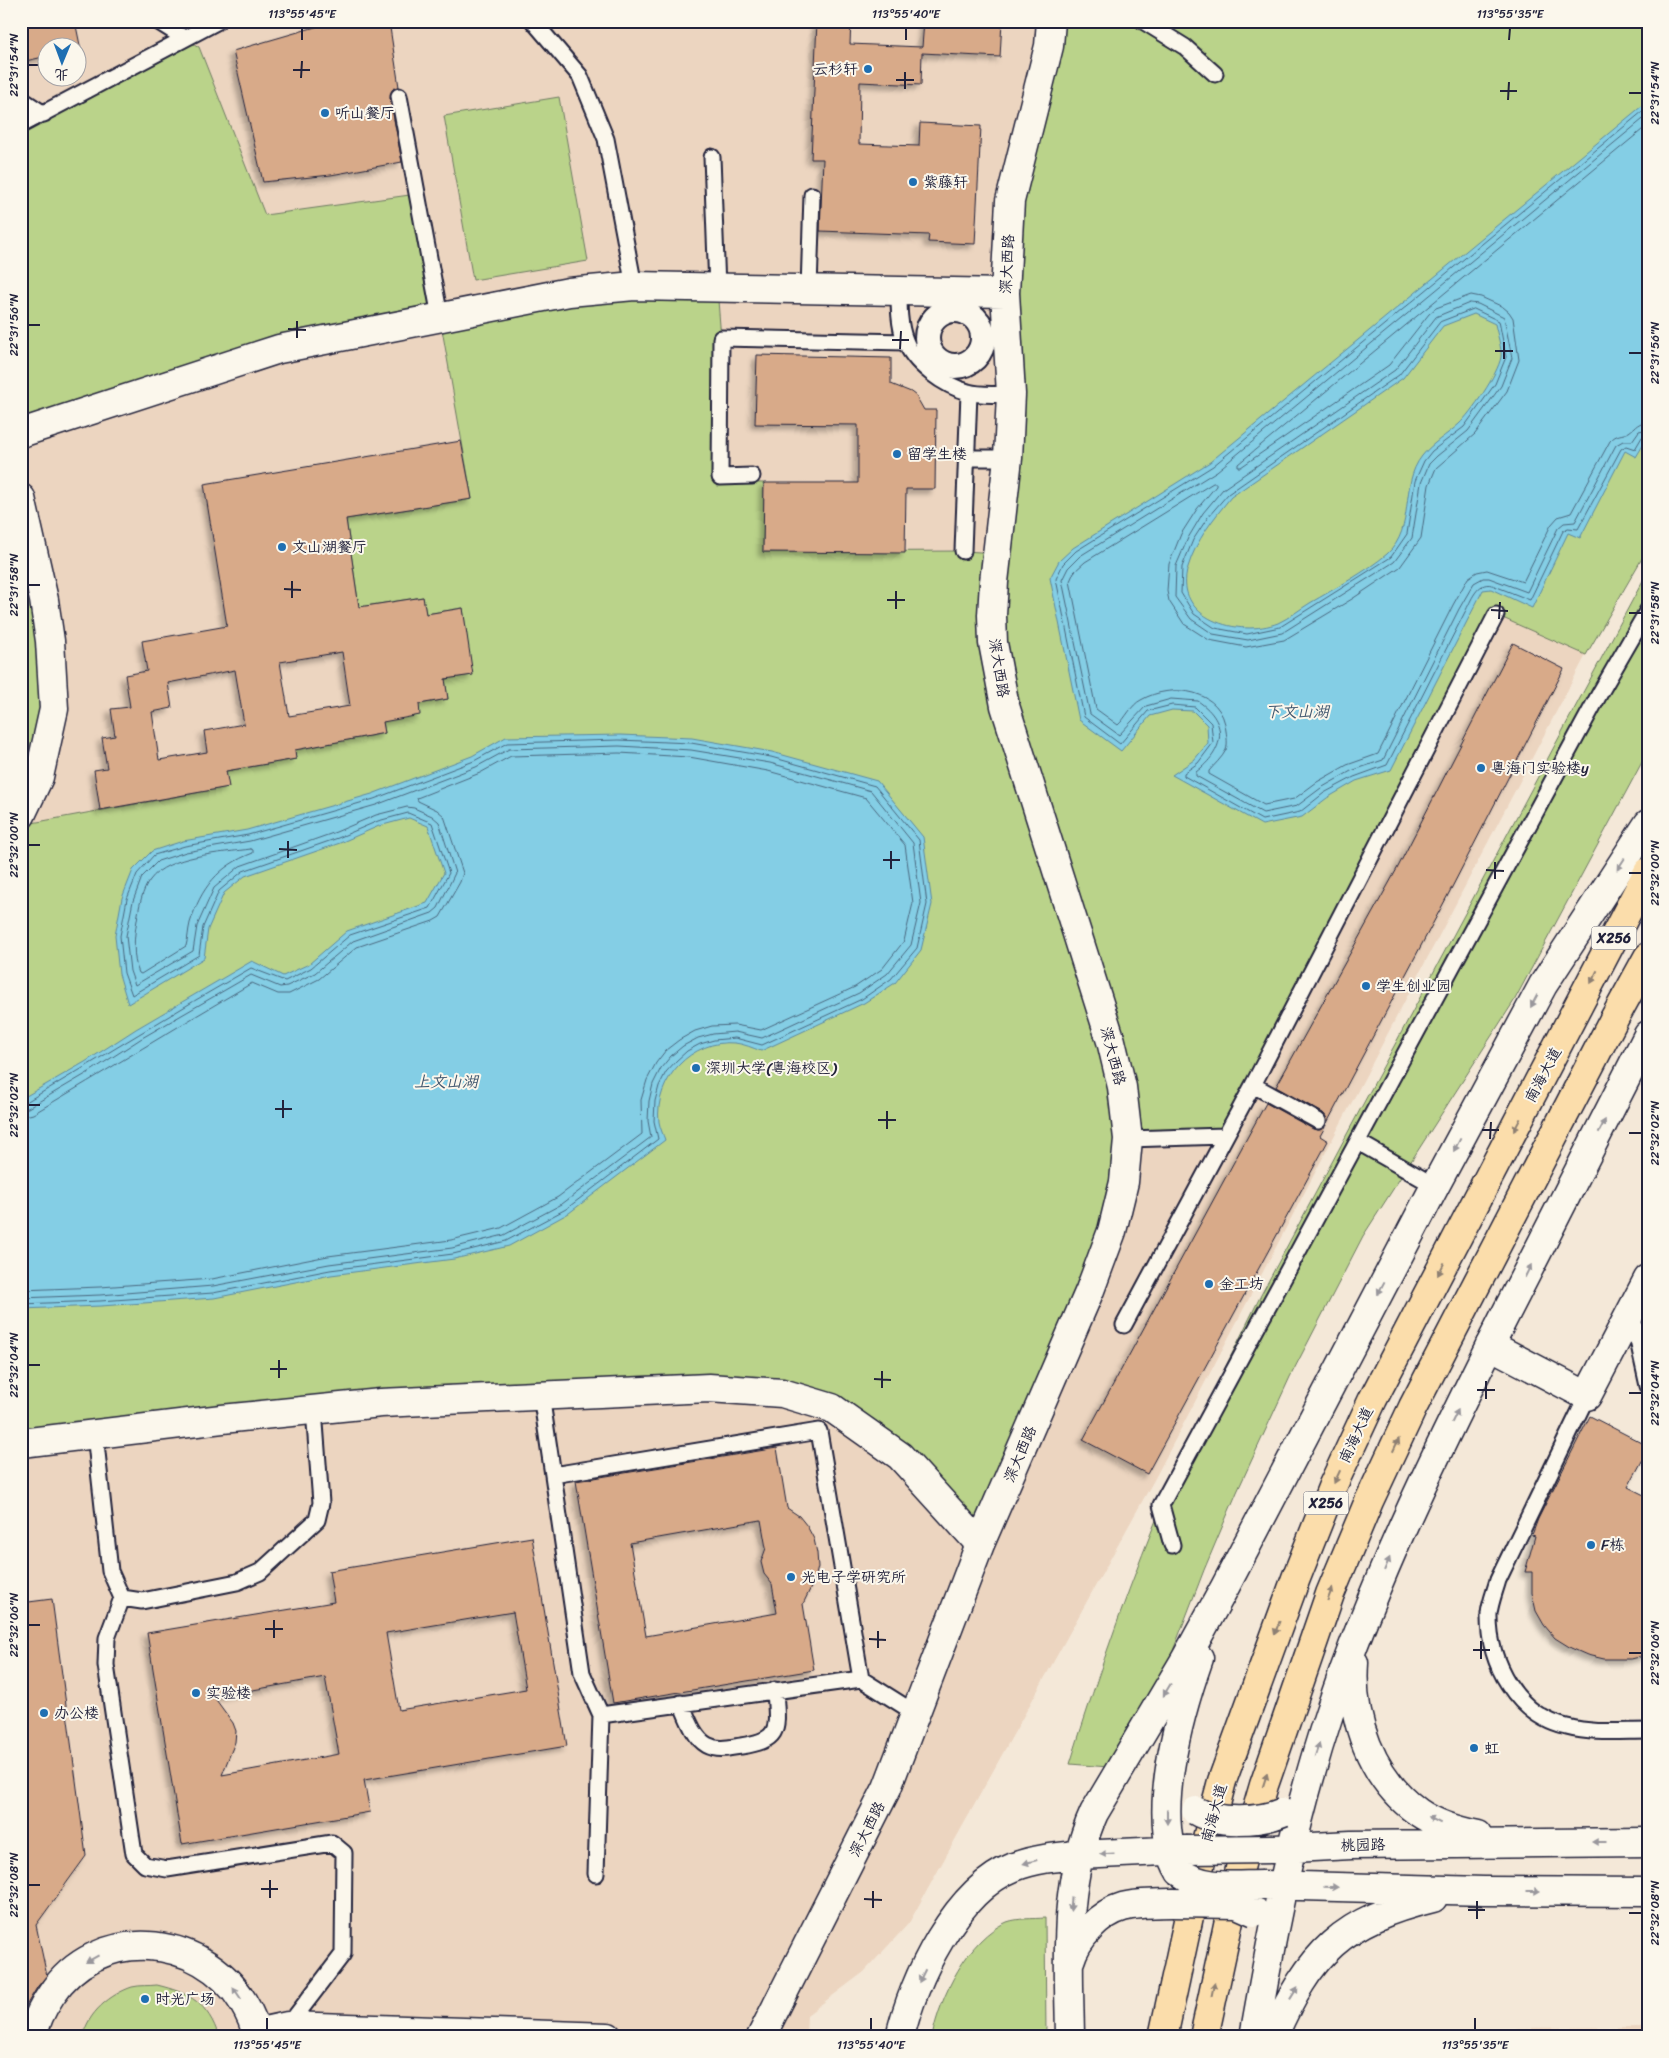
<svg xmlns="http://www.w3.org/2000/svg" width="1669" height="2058" viewBox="0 0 1669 2058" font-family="Sriracha,'LXGW WenKai TC',sans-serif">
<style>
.built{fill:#ecd5c0;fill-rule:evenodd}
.green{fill:#bad38a;stroke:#6e7a62}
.water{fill:#84cee5;stroke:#5d89a1;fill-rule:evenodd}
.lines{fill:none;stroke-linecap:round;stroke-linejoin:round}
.shore{stroke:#49677f;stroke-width:1}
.building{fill:#d8aa89;stroke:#22223b;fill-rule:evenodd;filter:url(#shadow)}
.service-casing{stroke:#22223b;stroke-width:19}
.pedestrian-casing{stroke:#22223b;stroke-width:28}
.minor-casing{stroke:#22223b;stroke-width:31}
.secondary-casing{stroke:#22223b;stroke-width:31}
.primary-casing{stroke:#22223b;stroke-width:31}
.service{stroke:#fbf7ec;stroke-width:15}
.pedestrian{stroke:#fbf7ec;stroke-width:24}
.minor{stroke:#fbf7ec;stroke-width:28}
.secondary{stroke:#fbf7ec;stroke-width:28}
.primary{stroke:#fbddab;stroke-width:28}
.secondary-bridge-casing{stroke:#22223b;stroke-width:31;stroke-linecap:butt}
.secondary-bridge{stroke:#fbf7ec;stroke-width:28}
.oneway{fill:#99979c}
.oneway2{fill:#8e8073}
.ticks{fill:none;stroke:#22223b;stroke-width:2}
.poi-dot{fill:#1f6fb2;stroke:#fbf7ec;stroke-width:2}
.labels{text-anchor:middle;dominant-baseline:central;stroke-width:4;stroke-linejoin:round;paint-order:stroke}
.shield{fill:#fbf7ec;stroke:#636270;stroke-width:1}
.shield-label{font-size:14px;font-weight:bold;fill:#22223b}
.poi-label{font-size:15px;fill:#22223b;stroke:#fbf7ec;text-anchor:start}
.street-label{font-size:15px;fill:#22223b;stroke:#fbf7ec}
.water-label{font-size:16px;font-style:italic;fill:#3f566e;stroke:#fbf7ec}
.neatline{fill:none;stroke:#22223b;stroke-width:2}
.ticks-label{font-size:12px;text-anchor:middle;fill:#22223b}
</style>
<defs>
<filter id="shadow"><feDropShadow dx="-4.5" dy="4.5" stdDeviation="2.5" flood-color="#0004"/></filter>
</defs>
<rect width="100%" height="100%" fill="#f4e8d8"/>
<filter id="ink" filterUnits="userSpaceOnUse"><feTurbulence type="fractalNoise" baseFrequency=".02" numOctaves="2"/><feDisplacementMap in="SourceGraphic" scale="10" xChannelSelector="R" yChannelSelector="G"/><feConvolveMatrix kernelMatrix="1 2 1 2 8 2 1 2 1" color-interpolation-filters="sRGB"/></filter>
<g filter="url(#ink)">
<path class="built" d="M21 21H1648V548L1586 655 1154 1480 909 1923 864 1972 807 2015 806 2037H21ZM48 48H78V78H48Z
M1648 2027V2037H1505L1517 2028Z"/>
<path class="green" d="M1051 21H1648V548L1586 655 1496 615 1225 1136 1128 1139 1124 1182 980 1544 832 1408 709 1388 21 1443V825L228 787 226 771 296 759 295 750 385 733 383 722 419 704 448 699 445 679 472 675 463 608 426 614 423 597 359 607 346 519 472 499 440 318 21 433V125L184 38 199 47 265 215 417 194 440 317 717 288 721 338 720 482 764 483 763 552 963 551 998 553 1005 293Z
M559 97 588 261 473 280 444 116Z
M21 498 54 709 21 815Z
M1648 571V751L1514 1001 1363 1236 1290 1377 1237 1492 1204 1570 1174 1648 1134 1769 1070 1764C1099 1670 1132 1577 1170 1486 1198 1421 1230 1358 1261 1295Z
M1045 1918 1046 2037H932C940 1997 968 1938 1007 1922 1018 1918 1033 1919 1045 1918Z
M157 1985C190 1993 208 2003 219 2037H83C87 2013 111 1994 132 1987 140 1985 149 1986 157 1985Z"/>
<path class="water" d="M1648 101V437L1636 457 1625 451 1580 538 1568 533 1532 608 1491 589 1483 590 1391 770 1356 781 1327 798 1302 817 1262 825 1172 775 1194 760 1208 743 1207 725 1193 711 1172 710 1150 716 1121 751 1079 720 1050 578 1059 561 1073 548 1210 462ZM1474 314 1495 324C1497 334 1502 348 1501 357 1498 374 1471 413 1459 424 1447 435 1432 443 1422 456 1399 485 1416 528 1387 554 1367 571 1334 589 1310 603 1300 609 1289 618 1278 623 1240 638 1172 619 1188 567 1196 540 1214 518 1231 497L1403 378 1443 326Z
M620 735 692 738 772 752 877 781 923 837 932 904 921 950 895 983 864 1003 761 1051C753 1048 744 1044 735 1043 692 1039 654 1079 659 1122 660 1128 663 1134 665 1140L569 1213 509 1246 454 1259 331 1275 214 1298 101 1306 21 1309V1099L85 1062 136 1029 252 961 283 976 309 964 347 931 427 903 444 873 428 826 409 818 379 826 340 843 245 876 224 893 208 929 204 958 128 1004 119 974 115 936 122 898 133 870 152 851 183 841 247 830 372 794 472 756 506 737Z"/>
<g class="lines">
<path class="shore" d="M1648 107 1213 466 1076 551 1063 564 1056 579 1084 717 1120 744 1148 711 1172 705 1195 707 1211 723 1213 743 1198 763 1184 773V776L1262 820 1300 812 1324 793 1354 777 1387 765 1465 612C1471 601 1477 581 1492 585L1530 600 1563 531 1568 528 1578 529 1621 449 1626 446 1635 449 1642 437 1648 435
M1648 115 1217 471 1080 556 1068 568 1062 580 1090 714 1119 735 1146 706 1171 699 1198 701C1230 723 1224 751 1196 772V776L1263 813 1297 806 1321 788 1351 771 1383 760 1459 609 1474 583 1483 578H1489L1527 592 1558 528 1564 523 1575 522 1616 445 1623 441H1632L1639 431 1648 429
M1648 125 1238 464V467H1241L1389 365 1429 314 1436 308 1471 295 1481 297 1503 307 1509 312 1513 318 1519 360 1507 391 1475 434 1436 468 1429 485 1421 538 1400 567 1352 599 1284 640 1246 647 1209 640 1184 624 1169 601 1167 591 1169 564 1181 534 1197 509 1216 486V483H1213L1085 562 1074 572 1070 581 1096 709 1118 725C1126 718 1131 705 1141 700 1172 682 1223 689 1226 731 1227 737 1228 744 1226 750 1222 758 1214 765 1209 771V774L1264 805 1294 799 1317 782 1347 765 1378 754 1453 605 1468 578 1477 572 1487 570 1523 582 1551 525 1558 517 1571 513 1610 441C1617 433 1622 436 1629 432 1636 427 1638 422 1648 422
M1470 303 1478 304 1504 317 1512 358 1501 386 1468 431 1437 456 1429 464 1421 483 1412 538 1394 562 1282 633 1248 640 1213 634 1191 619 1175 597 1176 566 1188 538 1203 513 1223 489 1395 370 1436 317Z
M1474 309 1499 321 1506 357 1495 384 1464 427 1432 451 1424 461 1415 481 1407 534 1391 557 1280 627 1247 634 1215 628 1194 614 1181 593 1182 567 1193 540 1208 517 1228 494 1399 375 1440 322Z
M251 849 253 850V853C218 866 201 888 190 923 188 931 188 939 186 946L141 974 139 973C132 958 134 936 137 920 139 907 142 890 150 880 168 855 222 853 251 849Z
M21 1103 26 1102C101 1058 175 1011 251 968L285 981 311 968 350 935 430 908 449 873 432 823 408 813 378 821 338 838 243 871 219 891 203 927 199 955 132 995 124 973 120 936 127 899 137 874 154 855 185 846 248 835 374 799 474 761 507 743 619 740 691 743 771 757 875 786 919 840 927 904 917 948 891 979 862 999 762 1045 735 1038 714 1040 700 1044 687 1051 676 1061 666 1072 659 1086 655 1101 654 1121 658 1139 566 1209 506 1241 453 1254 330 1270 213 1293 100 1301 21 1304
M21 1109 28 1108 91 1071 142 1038 251 975 280 987 287 986 315 973 353 941 432 913 438 908 455 873 439 822 432 816 414 808 407 807 376 815 336 832 240 866 214 888 197 926 193 951 135 985 130 971 126 936 133 901 142 877 158 861 186 852 250 841 376 805 476 767 509 749 619 746 691 750 770 763 871 791 913 843 921 903 911 945 887 974 859 993 762 1038 735 1032 713 1034 698 1038 683 1046 671 1056 661 1068 653 1084 649 1101 648 1121 651 1137 562 1204 504 1235 452 1248 329 1264 213 1286 100 1295 21 1298
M21 1117 33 1114C106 1071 178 1026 252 983L278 994H289L319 979 357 947 433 921 440 917 460 882 463 873 444 816 437 810 418 801 417 798 480 773 511 756 619 753 689 757 768 771 866 798 905 845 913 903 904 941 882 969 855 987 761 1030 735 1025 712 1026 695 1031 679 1040 666 1050 656 1063 647 1080 641 1100 642 1134 558 1197 501 1228 451 1240 328 1256 212 1279 100 1287 21 1290"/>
</g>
<path class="building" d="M21 21H75L81 50H78V48H48V56L21 62Z
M336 21H389L399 87 393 89 390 98 402 162 331 175 263 182 233 51Z
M817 21H851L850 44 922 47 924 21H1002L1000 57 922 53 921 85 860 82 859 144 919 146 920 123 981 126 975 244 928 242 929 235 820 231 823 159H811Z
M757 355 891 358V384L911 392 916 396 924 410H936L935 489H906L905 553 763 552 764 483H858V425L755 424Z
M461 441 472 499 346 519 359 607 423 597 426 614 463 608 473 675 445 679 448 699 419 704 420 715 383 722 385 733 295 750 296 759 226 771 229 787 100 810 94 770 107 768 102 738 115 736 111 709 130 707 125 675 147 671 142 641 227 626 204 484ZM342 652 350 706 289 716 280 662ZM235 670 244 724 204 731 207 752 159 760 152 712 172 708 168 683Z
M1513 643 1564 669 1449 893 1327 1123 1326 1117 1323 1113 1276 1087 1398 867Z
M1266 1103 1313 1129 1319 1130 1325 1127 1320 1136 1328 1141 1147 1474 1083 1440Z
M1590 1416 1648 1446V1450L1628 1487 1648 1497V1655L1631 1659H1604L1587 1655 1571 1648 1555 1638 1544 1625 1536 1611 1532 1593V1572H1525L1535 1536 1532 1535 1538 1519Z
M777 1448 787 1508 799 1516 807 1526 814 1539 817 1553 818 1567 815 1579 803 1604 814 1670 613 1703 576 1481ZM761 1520 766 1548 761 1562 764 1574 772 1584 777 1613 646 1636 630 1543Z
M532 1537 567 1746 364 1780 370 1812 182 1844 147 1633 334 1602 329 1571ZM513 1612 526 1689 399 1710 386 1633ZM325 1677 339 1754 222 1775 235 1742 236 1731 233 1723 214 1697Z
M52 1599 86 1856 36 1925 47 1976 38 1986 21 2014V1603Z"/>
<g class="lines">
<defs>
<path id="service" d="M157 21 184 38
M533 21 580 76 606 139 634 286
M1143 21 1185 47 1215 74
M399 96 440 317
M21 99 44 114
M21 125 218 21
M712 157 717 288
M809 289 812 195
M899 291C899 307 899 325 905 340 913 364 945 386 968 392 981 396 998 394 1011 394
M968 458H1008
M752 476 720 477 721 338 905 342
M963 551 969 393
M1318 1121 1253 1085 1496 615
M1128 1139 1225 1136
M1358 1142 1435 1186
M1632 1313 1648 1386
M1124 1325 1253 1085
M541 1395 553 1475
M1587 1396 1498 1580C1495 1591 1490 1603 1489 1614 1488 1662 1516 1715 1567 1727 1593 1734 1621 1731 1648 1731
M95 1434 110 1571 122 1598 142 1601 237 1582 260 1572 317 1520 321 1503 314 1410
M1172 1545 1161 1505 1600 693 1648 610
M122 1598 107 1638 106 1665 134 1854 145 1865 167 1869 332 1843 344 1853 343 1954 288 2026
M861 1679 819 1431 553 1475 582 1673 601 1715 861 1679 915 1713
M681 1703C687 1716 693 1737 707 1745 718 1751 729 1748 741 1746 783 1740 777 1727 775 1690
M596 1874 601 1715"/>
<path id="pedestrian" d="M927 338a28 28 0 1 1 56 0a28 28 0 1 1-56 0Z"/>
<path id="minor" d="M21 433 279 349 569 292 634 286 1005 293
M21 498 44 600 50 641 54 709 39 777 21 815
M1490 1345 1587 1396 1648 1279
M21 1443 222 1419 381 1403 709 1388 782 1393 832 1408 900 1456 980 1544
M256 2033 288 2026 608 2037
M33 2037C35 2022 43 2007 51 1995 96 1925 201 1932 243 2002 249 2012 255 2024 257 2037
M761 2037 887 1788 980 1544 1090 1290 1112 1231 1124 1182 1128 1139 1122 1087 1111 1041 1005 706 993 643 992 615 994 582 1008 458 1011 394 1005 293 1010 201 1049 46 1051 21
M900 2037C913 1979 956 1890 1014 1867 1034 1859 1056 1857 1078 1855"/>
<path id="secondary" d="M1354 1663C1350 1718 1371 1778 1418 1812 1435 1824 1458 1831 1478 1835
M1274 1849 1351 1845 1648 1842
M1078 1855 1186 1850
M1180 1872C1148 1820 1180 1712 1199 1658
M1264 1885 1484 1891 1648 1892
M1070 1961C1074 1947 1080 1938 1090 1928 1116 1901 1137 1904 1172 1903
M1070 2037C1069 1962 1062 1883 1094 1813L1185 1660 1225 1587 1435 1186 1543 985 1648 824
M1254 2037C1273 1928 1294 1820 1329 1714 1374 1578 1438 1449 1502 1321 1551 1226 1599 1131 1648 1035
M1273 2037C1310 1952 1342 1920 1433 1898"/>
<path id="primary" d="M1163 2037 1200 1865 1222 1781 1296 1578 1333 1485 1373 1399 1648 872
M1204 2037 1241 1864 1264 1785 1330 1594 1369 1501 1413 1407 1614 1019 1648 957"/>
</defs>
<use href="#service" class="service-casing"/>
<use href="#pedestrian" class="pedestrian-casing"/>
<use href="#minor" class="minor-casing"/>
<use href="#secondary" class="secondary-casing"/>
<use href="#primary" class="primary-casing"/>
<use href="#service" class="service"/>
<use href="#pedestrian" class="pedestrian"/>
<use href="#minor" class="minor"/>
<use href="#secondary" class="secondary"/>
<use href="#primary" class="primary"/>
<defs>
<path id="secondary-bridge" d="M1196 1811C1218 1824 1260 1822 1283 1812
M1186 1850 1273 1849
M1180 1872C1203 1890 1235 1885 1262 1885
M1172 1903 1237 1904 1255 1912"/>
</defs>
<use href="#secondary-bridge" class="secondary-bridge-casing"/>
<use href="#secondary-bridge" class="secondary-bridge"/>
</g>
<defs><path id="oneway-solid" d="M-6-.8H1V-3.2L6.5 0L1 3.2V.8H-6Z" transform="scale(1.25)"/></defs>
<g class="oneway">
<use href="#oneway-solid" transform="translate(1621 864) rotate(123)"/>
<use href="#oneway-solid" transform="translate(1534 1001) rotate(118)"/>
<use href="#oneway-solid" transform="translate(1602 1126) rotate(-63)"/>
<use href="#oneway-solid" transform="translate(1457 1145) rotate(118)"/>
<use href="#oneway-solid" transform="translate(1528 1271) rotate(-63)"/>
<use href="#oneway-solid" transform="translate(1381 1288) rotate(118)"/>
<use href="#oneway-solid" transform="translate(1455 1416) rotate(-64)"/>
<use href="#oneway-solid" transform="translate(1387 1564) rotate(-67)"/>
<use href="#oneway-solid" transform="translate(1167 1690) rotate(121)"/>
<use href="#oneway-solid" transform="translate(1317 1750) rotate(-72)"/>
<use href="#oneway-solid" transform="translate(1167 1817) rotate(90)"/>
<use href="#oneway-solid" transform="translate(1434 1820) rotate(-153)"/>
<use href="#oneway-solid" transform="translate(1599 1842) rotate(180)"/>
<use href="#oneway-solid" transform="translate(1107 1854) rotate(177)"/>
<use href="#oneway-solid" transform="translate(1030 1862) rotate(165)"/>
<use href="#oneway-solid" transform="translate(1331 1887) rotate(1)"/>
<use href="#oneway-solid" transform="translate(1533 1891)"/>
<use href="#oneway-solid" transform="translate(1071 1904) rotate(95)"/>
<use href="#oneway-solid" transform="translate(92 1959) rotate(151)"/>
<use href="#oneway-solid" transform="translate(922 1976) rotate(116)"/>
<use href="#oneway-solid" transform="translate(237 1993) rotate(-124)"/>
<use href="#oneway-solid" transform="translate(1294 1993) rotate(-58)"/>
</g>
<g class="oneway2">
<use href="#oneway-solid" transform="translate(1594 977) rotate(117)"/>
<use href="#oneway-solid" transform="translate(1517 1125) rotate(118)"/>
<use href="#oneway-solid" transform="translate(1441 1269) rotate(118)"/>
<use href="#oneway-solid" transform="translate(1396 1445) rotate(-65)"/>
<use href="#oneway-solid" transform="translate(1337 1477) rotate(115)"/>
<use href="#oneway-solid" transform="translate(1330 1594) rotate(-69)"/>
<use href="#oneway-solid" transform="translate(1277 1628) rotate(111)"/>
<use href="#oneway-solid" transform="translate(1265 1780) rotate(-72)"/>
<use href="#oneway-solid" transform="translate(1213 1989) rotate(-78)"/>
</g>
</g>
<path class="ticks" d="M302 40V28M906 40V28M1509 40 1510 28M28 65H40M293 70H310M301 78 302 61M896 80H914M905 89V72M1500 91H1517M1629 93H1642M1508 100 1509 82M28 325H40M288 329 306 330M297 338V321M892 340H909M900 349 901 331M1495 351H1513M1629 353H1642M1504 359V342M28 585H40M284 589 301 590M292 598V581M887 600H905M896 609V591M1491 610 1508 611M1629 613H1642M1499 619 1500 602M28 845H40M279 849 297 850M288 858V841M883 860H900M891 869V851M1486 870 1504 871M1629 873H1642M1495 879V862M28 1105H40M275 1109H292M283 1118V1100M878 1120H896M887 1129V1111M1482 1130H1499M1629 1133H1642M1490 1139 1491 1122M28 1365H40M270 1369H287M279 1378V1360M874 1379 891 1380M882 1388V1371M1477 1390H1495M1629 1393H1642M1486 1399V1381M28 1625H40M265 1629H283M274 1638V1620M869 1639 886 1640M878 1648V1631M1473 1650H1490M1629 1653H1642M1481 1659V1641M28 1885H40M261 1889H278M270 1898V1880M864 1899 882 1900M873 1908V1891M1468 1910H1485M1629 1913H1642M1477 1919V1901M267 2030V2018M871 2030V2018M1475 2030V2018"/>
<g class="poi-dot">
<circle cx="868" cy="69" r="5"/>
<circle cx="325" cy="113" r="5"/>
<circle cx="913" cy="182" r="5"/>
<circle cx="897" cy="454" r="5"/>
<circle cx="282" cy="547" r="5"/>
<circle cx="1481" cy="768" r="5"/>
<circle cx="1366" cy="986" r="5"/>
<circle cx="696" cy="1068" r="5"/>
<circle cx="1209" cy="1284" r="5"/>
<circle cx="1591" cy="1545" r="5"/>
<circle cx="791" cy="1577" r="5"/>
<circle cx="196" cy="1693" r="5"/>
<circle cx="44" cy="1713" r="5"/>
<circle cx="1474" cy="1748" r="5"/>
<circle cx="145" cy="1999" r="5"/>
</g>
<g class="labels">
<g class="shield">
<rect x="1591.5" y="926.5" width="45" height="23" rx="4"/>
<rect x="1303.5" y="1491.5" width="45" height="23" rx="4"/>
</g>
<g class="shield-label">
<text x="1614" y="938">X256</text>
<text x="1326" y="1503">X256</text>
</g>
<g class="poi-label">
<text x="858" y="69" text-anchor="end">云杉轩</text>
<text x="335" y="113">听山餐厅</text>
<text x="923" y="182">紫藤轩</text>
<text x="907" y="454">留学生楼</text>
<text x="292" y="547">文山湖餐厅</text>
<text x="1491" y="768">粤海门实验楼y</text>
<text x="1376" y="986">学生创业园</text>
<text x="706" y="1068">深圳大学(粤海校区)</text>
<text x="1219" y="1284">金工坊</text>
<text x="1601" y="1545">F栋</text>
<text x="801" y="1577">光电子学研究所</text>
<text x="206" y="1693">实验楼</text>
<text x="54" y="1713">办公楼</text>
<text x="1484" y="1748">虹</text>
<text x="155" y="1999">时光广场</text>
</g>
<g class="street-label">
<text transform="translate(1007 264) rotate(-87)">深大西路</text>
<text transform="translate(999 668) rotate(81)">深大西路</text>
<text transform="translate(1113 1056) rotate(75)">深大西路</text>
<text transform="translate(1543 1075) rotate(-62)">南海大道</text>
<text transform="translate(1356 1435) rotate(-65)">南海大道</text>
<text transform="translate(1020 1454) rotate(-67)">深大西路</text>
<text transform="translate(1214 1813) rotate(-75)">南海大道</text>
<text transform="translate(867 1829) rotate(-63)">深大西路</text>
<text transform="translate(1363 1845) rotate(-1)">桃园路</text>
</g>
<g class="water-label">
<text x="1297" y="711">下文山湖</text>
<text x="446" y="1081">上文山湖</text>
</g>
</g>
<rect width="1669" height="2058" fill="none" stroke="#fbf7ec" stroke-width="55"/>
<g transform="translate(62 62) rotate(181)"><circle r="24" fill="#fbf7ec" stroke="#a4a2a5"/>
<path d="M0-4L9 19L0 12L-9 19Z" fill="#1f6fb2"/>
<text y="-8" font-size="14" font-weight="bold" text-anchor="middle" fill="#22223b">北</text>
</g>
<rect x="28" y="28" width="1614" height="2002" class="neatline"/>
<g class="ticks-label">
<text x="302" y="18">113°55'45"E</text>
<text x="906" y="18">113°55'40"E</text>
<text x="1510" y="18">113°55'35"E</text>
<text transform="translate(14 65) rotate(-90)" y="4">22°31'54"N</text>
<text transform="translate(1655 93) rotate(-90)" y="4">22°31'54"N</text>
<text transform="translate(14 325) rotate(-90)" y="4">22°31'56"N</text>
<text transform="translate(1655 353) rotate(-90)" y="4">22°31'56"N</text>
<text transform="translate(14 585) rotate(-90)" y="4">22°31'58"N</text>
<text transform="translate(1655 613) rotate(-90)" y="4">22°31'58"N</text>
<text transform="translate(14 845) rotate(-90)" y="4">22°32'00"N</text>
<text transform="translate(1655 873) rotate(-90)" y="4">22°32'00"N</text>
<text transform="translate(14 1105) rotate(-90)" y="4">22°32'02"N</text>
<text transform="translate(1655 1133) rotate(-90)" y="4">22°32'02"N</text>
<text transform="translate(14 1365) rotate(-90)" y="4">22°32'04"N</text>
<text transform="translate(1655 1393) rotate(-90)" y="4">22°32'04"N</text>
<text transform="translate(14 1625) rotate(-90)" y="4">22°32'06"N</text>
<text transform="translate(1655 1653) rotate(-90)" y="4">22°32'06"N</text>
<text transform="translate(14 1885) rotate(-90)" y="4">22°32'08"N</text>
<text transform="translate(1655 1913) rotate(-90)" y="4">22°32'08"N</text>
<text x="267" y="2049">113°55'45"E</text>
<text x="871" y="2049">113°55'40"E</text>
<text x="1475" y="2049">113°55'35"E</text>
</g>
</svg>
